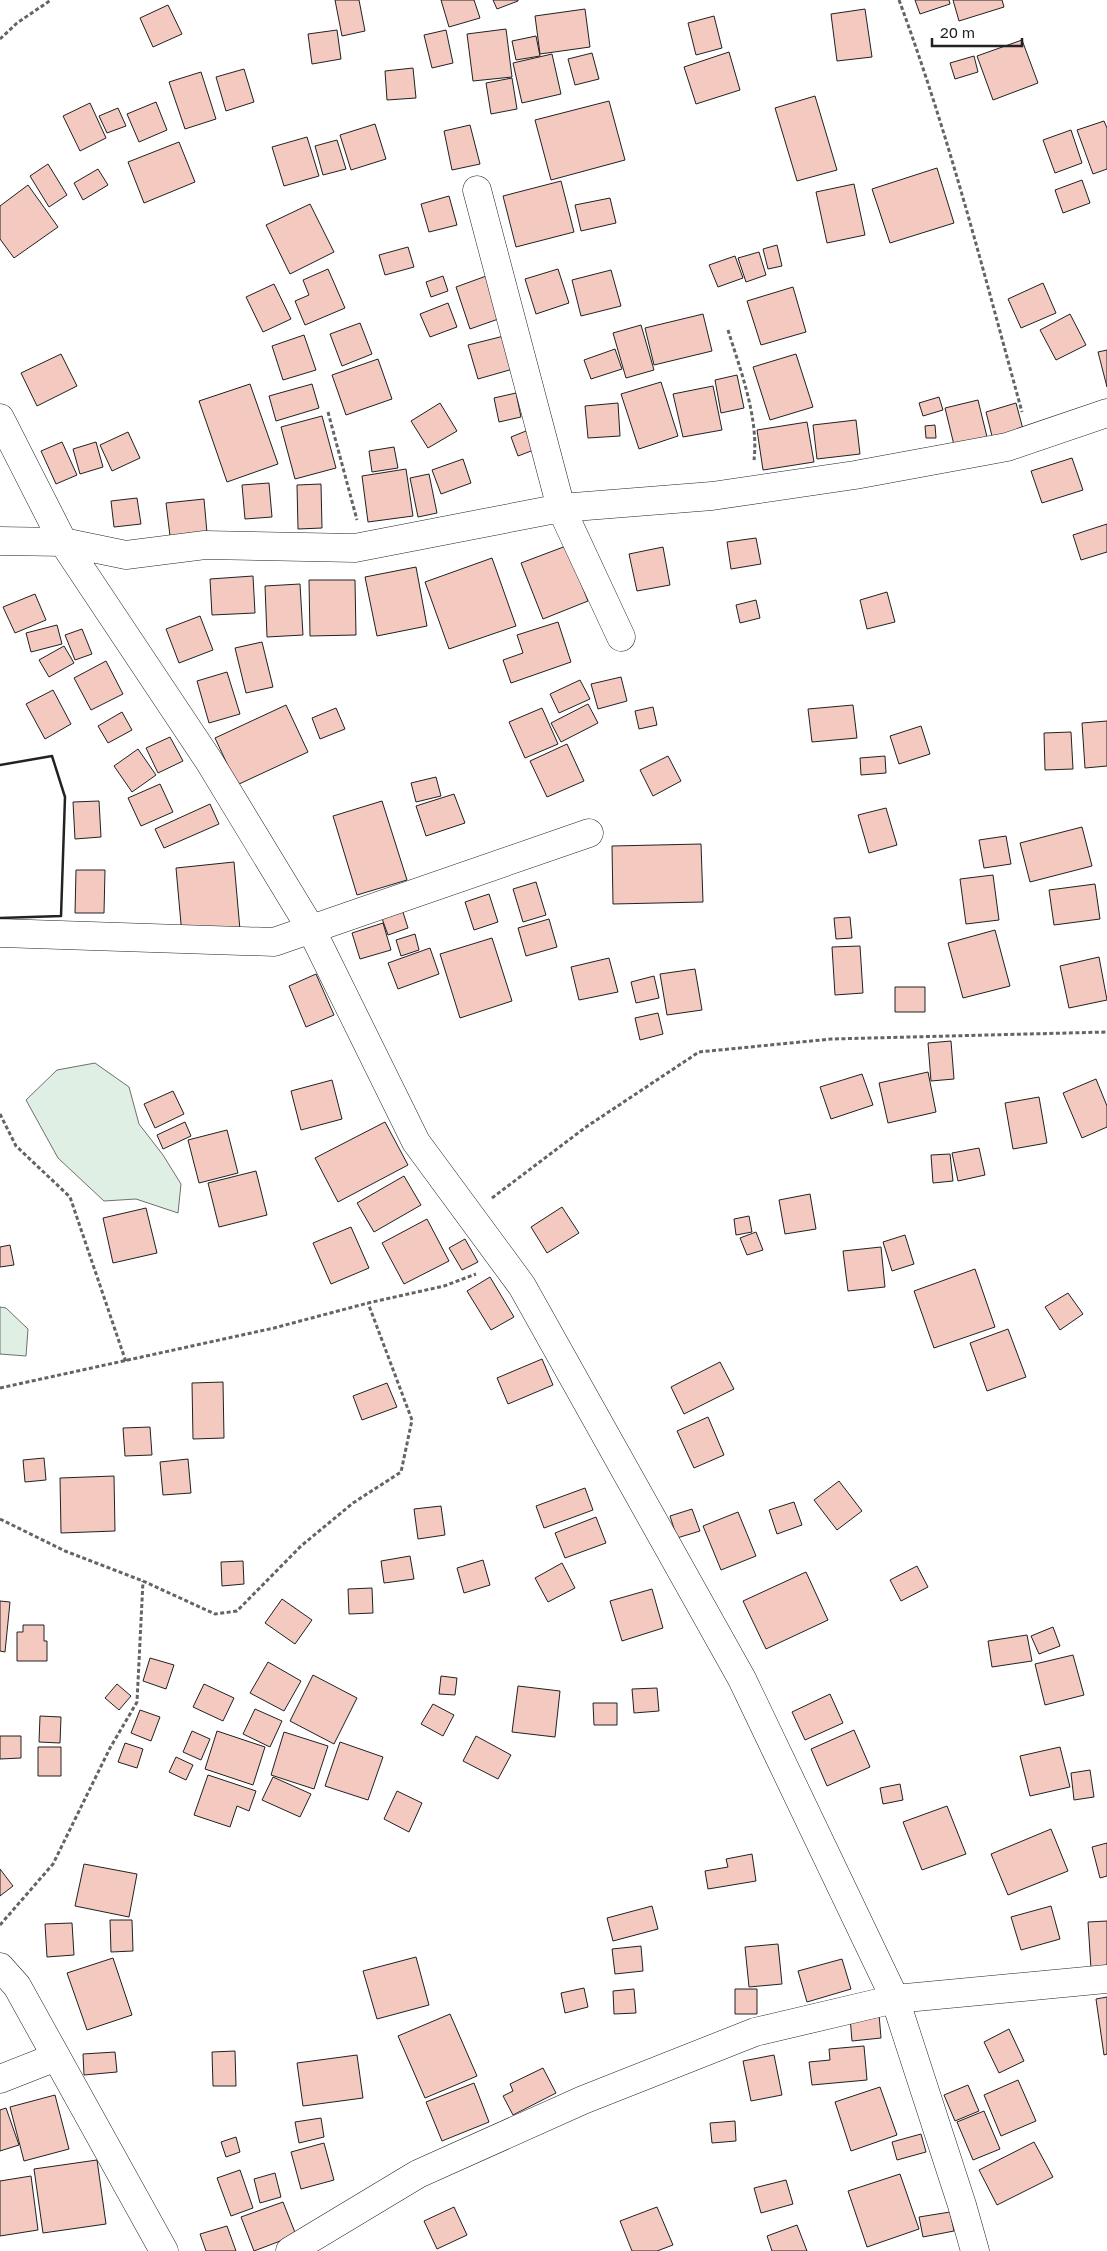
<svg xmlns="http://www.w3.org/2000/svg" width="1107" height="2251" viewBox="0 0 1107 2251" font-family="'Golos Text',sans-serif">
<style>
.green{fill:#e0efe3;stroke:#6f6f6f}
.building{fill:#f3c9c0;stroke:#222}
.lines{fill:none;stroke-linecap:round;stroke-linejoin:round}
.minor-casing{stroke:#222;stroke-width:29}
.path{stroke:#646464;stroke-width:3;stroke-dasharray:4 2.5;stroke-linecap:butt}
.minor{stroke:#fff;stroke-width:28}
.wall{stroke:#222;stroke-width:2.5}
</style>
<rect width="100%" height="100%" fill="#fff"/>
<path class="green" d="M95 1063 129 1087 139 1124 163 1155 181 1184 178 1213 136 1199 104 1201 58 1158 26 1100 57 1070Z
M0 1307 6 1308 28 1329 26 1356 0 1354Z"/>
<path class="building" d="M335 0H359L365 31 342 36Z
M441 0H474L480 18 449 27Z
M493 0H518V1L497 9Z
M915 0H949L950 4 920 14Z
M953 0H1002L1004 7 959 21Z
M168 5 182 34 153 47 140 18Z
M585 9 590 47 540 54 535 16Z
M865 9 872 57 837 61 831 14Z
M714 16 722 48 696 55 688 23Z
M506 29 512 77 473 81 467 34Z
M337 30 341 59 312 64 308 34Z
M446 30 453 63 432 68 424 35Z
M536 36 540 56 516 60 512 41Z
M1022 40 1038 83 993 100 977 56Z
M729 52 740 90 696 104 684 67Z
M592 53 599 79 575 85 568 59Z
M552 54 561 94 522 103 513 63Z
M974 56 978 72 955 79 950 63Z
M413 68 416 98 387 100 385 71Z
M244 69 254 102 226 111 216 77Z
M201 72 216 119 185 129 169 82Z
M512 78 517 109 491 114 486 83Z
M815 96 837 170 797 181 775 108Z
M609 101 625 160 551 180 535 120Z
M156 102 167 130 139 142 127 114Z
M90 103 106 138 80 151 63 116Z
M118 108 126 126 107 133 99 116Z
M1104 121 1107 128V169L1093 174 1077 130Z
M375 124 386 159 351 170 340 135Z
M470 125 480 164 452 170 444 131Z
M1071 130 1082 163 1055 173 1043 140Z
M307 137 319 176 284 186 272 147Z
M337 140 346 169 323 175 315 146Z
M179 142 195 182 144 203 128 162Z
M48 164 67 195 49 207 30 176Z
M937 168 954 223 890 243 872 189Z
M98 169 108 185 83 200 74 183Z
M1082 180 1090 203 1063 213 1055 190Z
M561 181 574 232 516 247 503 196Z
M854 184 865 235 827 243 816 192Z
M28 185 58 227 14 258 0 239V206Z
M449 196 457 225 429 232 421 204Z
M610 198 616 223 581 231 575 205Z
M310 204 334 252 290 274 266 225Z
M777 245 782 266 768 269 763 249Z
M408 247 414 267 385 275 379 255Z
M759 252 766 275 746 282 738 258Z
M735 256 743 278 718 287 709 265Z
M328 269 345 308 305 325 295 301 309 295 303 280Z
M558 269 569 303 536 314 525 279Z
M611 270 621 306 581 316 572 280Z
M489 275 504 317 470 329 456 287Z
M443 276 448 291 431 297 426 282Z
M1043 283 1056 313 1021 328 1008 299Z
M274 284 291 319 263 332 246 297Z
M793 287 806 332 761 345 747 301Z
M448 303 457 327 430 337 420 314Z
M703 314 712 351 654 365 645 328Z
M1070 314 1086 345 1056 360 1040 330Z
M360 323 372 354 342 366 330 334Z
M641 325 654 370 626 378 613 333Z
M304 335 316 370 283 380 272 346Z
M504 336 513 369 478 379 468 345Z
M615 349 622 369 591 379 584 360Z
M1107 350V387L1098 352Z
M61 354 77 386 37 406 21 373Z
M796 354 813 407 770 420 753 367Z
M378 359 392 399 346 415 332 375Z
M737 375 744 408 721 413 715 380Z
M661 382 678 436 639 449 621 394Z
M250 384 278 464 227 482 199 401Z
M312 384 319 408 276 421 269 396Z
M713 386 722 430 683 437 673 394Z
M516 393 521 417 499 422 494 398Z
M939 397 943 410 923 416 919 403Z
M978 400 988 441 955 449 945 408Z
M440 403 457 431 428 448 411 421Z
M618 403 620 436 588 438 585 406Z
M1016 403 1024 433 993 440 986 412Z
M322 416 336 468 295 479 281 427Z
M856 420 860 454 817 459 813 425Z
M807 422 814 462 763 470 757 430Z
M935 425 936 438H926L925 426Z
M531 429 539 448 518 456 511 437Z
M128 432 140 458 112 471 100 445Z
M62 442 77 475 56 484 41 451Z
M96 442 103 467 80 474 73 449Z
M394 447 398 468 372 472 369 451Z
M1072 458 1083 490 1042 503 1031 471Z
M463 459 471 483 441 494 432 470Z
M406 469 413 516 368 522 362 476Z
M429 474 437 513 418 517 410 478Z
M269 483 272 517 245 519 242 485Z
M321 484 322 528 298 529 297 485Z
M137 498 141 524 114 527 111 501Z
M204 499 207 533 170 536 166 503Z
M1107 524V552L1081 560 1073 535Z
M756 538 761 564 731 569 727 542Z
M566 546 588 601 543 619 521 563Z
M663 547 670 585 637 591 629 554Z
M492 558 516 626 449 649 425 582Z
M416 567 427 626 377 636 365 577Z
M253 576 255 613 212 615 210 579Z
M309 580H355L356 635 310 636Z
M300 584 303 635 267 637 265 586Z
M887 592 895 622 867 629 860 600Z
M35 594 46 620 15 633 3 607Z
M756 600 760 618 740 623 736 605Z
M200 616 213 650 179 663 166 629Z
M558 622 571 662 511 683 503 660 523 653 517 635Z
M57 625 62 644 31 652 26 633Z
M82 629 92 654 75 660 65 635Z
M262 642 273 687 246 693 235 648Z
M64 646 74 663 49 677 39 660Z
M106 661 123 694 91 710 74 678Z
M227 672 240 714 209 723 197 681Z
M621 677 627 701 598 709 591 684Z
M580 680 590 699 559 713 550 694Z
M53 690 71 724 45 739 26 704Z
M588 704 598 723 561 742 551 723Z
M286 705 308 752 237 785 215 738Z
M853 705 857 738 812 742 808 709Z
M653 707 657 725 639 729 635 711Z
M336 708 345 729 320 739 312 718Z
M542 708 558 744 525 758 509 722Z
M122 712 132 730 108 743 98 726Z
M1107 721V766L1085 768 1082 723Z
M921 726 930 754 899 764 890 736Z
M1071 732 1073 769 1045 770 1044 733Z
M170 737 183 761 158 773 146 748Z
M567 744 584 781 547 797 530 761Z
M138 749 156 775 132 792 114 766Z
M668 756 681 781 653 796 640 770Z
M885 756 886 773 861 775 860 758Z
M436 777 441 796 416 802 411 783Z
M160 784 173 812 141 826 128 798Z
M454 794 465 823 426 836 416 806Z
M99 801 101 837 75 839 73 802Z
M382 801 407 880 357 895 333 816Z
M210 804 219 824 164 848 155 829Z
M886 808 897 845 869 853 858 815Z
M1082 827 1092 866 1030 882 1020 843Z
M1006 836 1011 864 984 868 979 840Z
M701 844 703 902 613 904 612 846Z
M234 862 240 930 182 935 176 868Z
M76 870H105L104 913H75Z
M993 875 999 920 966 924 960 879Z
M536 882 546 915 523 922 513 889Z
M1095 884 1100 919 1054 925 1049 890Z
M489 894 498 922 474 930 465 902Z
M401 906 408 928 388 935 380 913Z
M850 917 852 938 836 939 834 918Z
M549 919 557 947 526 956 518 928Z
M383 923 391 950 360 959 352 933Z
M995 930 1010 986 963 998 948 943Z
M415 934 419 950 401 956 396 940Z
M492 938 512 1001 460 1018 440 954Z
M860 946 863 993 835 995 832 947Z
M430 948 439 974 398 989 388 963Z
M1099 957 1107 1000 1069 1008 1060 966Z
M609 958 618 992 579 1000 571 967Z
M695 969 702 1010 667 1015 660 974Z
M316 974 334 1015 306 1027 289 986Z
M654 976 659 998 636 1003 631 982Z
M895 987H925V1012H895Z
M658 1013 663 1034 640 1040 635 1018Z
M951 1041 954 1079 931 1081 928 1043Z
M928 1072 936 1112 888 1123 879 1083Z
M862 1074 873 1105 831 1119 820 1087Z
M1096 1079 1107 1106V1127L1082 1138 1063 1093Z
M332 1080 342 1119 301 1130 291 1091Z
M173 1091 184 1114 155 1128 144 1104Z
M1039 1097 1047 1143 1013 1149 1005 1103Z
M185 1122 191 1136 163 1149 157 1135Z
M385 1122 408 1165 338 1202 315 1158Z
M227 1130 238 1173 199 1183 188 1140Z
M979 1148 985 1175 958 1181 952 1153Z
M950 1154 953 1181 933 1183 931 1155Z
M256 1171 267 1215 219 1227 208 1183Z
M404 1176 421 1205 374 1232 357 1203Z
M810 1194 816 1229 785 1234 779 1200Z
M562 1207 579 1233 547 1253 531 1227Z
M146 1208 157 1253 113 1263 103 1218Z
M749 1216 752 1232 736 1235 734 1219Z
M427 1219 449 1261 404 1284 382 1243Z
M351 1227 369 1268 331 1284 313 1243Z
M756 1232 763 1250 747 1255 740 1238Z
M905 1235 914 1264 892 1271 883 1242Z
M465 1239 478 1262 462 1270 449 1248Z
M10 1245 14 1265 0 1267V1247Z
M881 1247 885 1287 848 1291 843 1251Z
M975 1269 995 1327 934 1348 914 1291Z
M490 1277 514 1317 491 1330 467 1291Z
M1068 1293 1083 1314 1060 1330 1045 1307Z
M1008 1329 1026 1377 987 1391 970 1343Z
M542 1359 553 1385 508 1404 497 1378Z
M720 1362 734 1389 684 1414 671 1387Z
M223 1382 224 1438 193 1439 192 1383Z
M387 1383 397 1407 362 1420 353 1396Z
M708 1417 724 1455 694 1468 677 1431Z
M150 1427 152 1455 125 1456 123 1428Z
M44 1458 46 1480 25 1482 23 1460Z
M188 1459 191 1493 163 1495 160 1462Z
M114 1476 115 1531 61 1533 60 1478Z
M839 1481 862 1511 837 1530 814 1500Z
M585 1488 593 1510 544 1528 536 1506Z
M794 1502 802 1525 777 1534 769 1510Z
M441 1506 445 1535 418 1539 414 1509Z
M692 1509 700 1531 677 1538 670 1516Z
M738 1512 756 1556 721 1570 703 1526Z
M596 1517 606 1543 565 1558 555 1533Z
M410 1556 414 1579 384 1583 381 1561Z
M483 1560 490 1585 464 1593 457 1568Z
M243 1561 244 1584 222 1586 221 1562Z
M562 1563 575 1588 548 1602 535 1578Z
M917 1566 928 1587 901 1601 890 1580Z
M806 1572 828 1620 766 1649 743 1601Z
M372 1588 373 1613 349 1614 348 1589Z
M652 1589 663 1628 622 1641 610 1601Z
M282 1599 312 1620 295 1644 265 1623Z
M0 1601 10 1602 5 1652 0 1651Z
M23 1625H44V1641H47V1661H17V1632H23Z
M1053 1627 1060 1646 1039 1654 1031 1636Z
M1027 1635 1032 1661 992 1667 988 1641Z
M1073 1655 1084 1695 1045 1705 1035 1664Z
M150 1658 174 1665 166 1689 143 1681Z
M268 1662 301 1681 284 1711 250 1693Z
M313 1675 357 1698 334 1744 290 1721Z
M441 1676 457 1678 455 1695 439 1694Z
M117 1684 131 1696 119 1710 105 1698Z
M204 1684 234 1698 223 1721 193 1707Z
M518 1686 560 1691 555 1737 512 1732Z
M657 1688 659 1711 634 1713 632 1689Z
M830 1694 843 1723 805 1740 792 1712Z
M593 1703H617V1725H594Z
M433 1704 454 1715 443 1736 421 1724Z
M255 1709 282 1721 270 1747 243 1734Z
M140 1710 160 1717 151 1741 131 1733Z
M40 1716 61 1717 60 1743 39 1742Z
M854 1730 870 1767 827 1786 811 1749Z
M192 1731 210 1739 201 1760 183 1752Z
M217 1731 265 1747 253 1785 205 1769Z
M284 1732 328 1746 314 1789 271 1775Z
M0 1736H21V1758L0 1759Z
M476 1736 511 1755 498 1779 463 1761Z
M340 1742 383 1757 368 1800 325 1786Z
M125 1743 143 1749 137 1768 118 1762Z
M38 1747H61V1776H38Z
M1060 1747 1070 1787 1030 1796 1020 1756Z
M176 1757 193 1765 186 1780 169 1772Z
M1090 1770 1094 1797 1074 1800 1071 1773Z
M208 1775 256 1791 249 1811 237 1806 230 1827 194 1815Z
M273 1777 311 1794 300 1817 262 1800Z
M900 1784 903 1800 883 1804 880 1788Z
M397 1791 422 1803 409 1832 384 1819Z
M947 1806 966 1854 922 1870 903 1822Z
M1051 1829 1068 1871 1008 1895 991 1854Z
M1107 1843V1876L1100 1878 1092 1847Z
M752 1854 756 1881 708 1889 705 1871 728 1867 726 1859Z
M84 1864 137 1874 129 1917 75 1906Z
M0 1869 13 1886 0 1896Z
M652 1906 658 1929 613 1941 607 1918Z
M1051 1906 1060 1939 1021 1950 1011 1917Z
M110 1920H132L133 1951 111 1952Z
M1107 1921V1967L1091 1969 1088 1922Z
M72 1923 74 1955 47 1957 45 1924Z
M778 1944 782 1984 749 1987 745 1947Z
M641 1946 643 1971 615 1974 612 1949Z
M416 1957 429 2005 377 2019 363 1971Z
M113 1958 132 2015 87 2030 67 1973Z
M842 1959 851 1989 807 2002 798 1971Z
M584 1988 588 2007 565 2013 561 1993Z
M634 1989 636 2013 614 2014 613 1991Z
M735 1989H757V2014H735Z
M1107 1997V2054L1104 2055 1096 1999Z
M450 2014 477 2076 425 2098 398 2036Z
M879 2014 881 2038 852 2041 850 2017Z
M1009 2029 1024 2061 999 2073 984 2042Z
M864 2046 867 2080 812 2085 809 2062 830 2060 829 2049Z
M235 2051 236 2086H213L212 2052Z
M115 2052 117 2072 84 2075 83 2054Z
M357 2055 363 2098 303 2106 297 2063Z
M774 2055 782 2095 751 2101 743 2061Z
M543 2068 556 2093 513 2115 503 2096 513 2091 510 2084Z
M1018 2080 1036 2121 1001 2136 984 2095Z
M474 2083 489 2122 442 2141 426 2102Z
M968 2085 979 2111 955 2121 944 2095Z
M880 2087 897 2135 851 2151 835 2102Z
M55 2095 69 2149 24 2161 10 2107Z
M6 2108 19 2145 0 2151V2110Z
M984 2111 1000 2149 973 2160 957 2122Z
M321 2118 324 2137 299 2143 295 2122Z
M735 2121 736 2141 712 2143 710 2123Z
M921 2134 926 2152 897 2160 892 2142Z
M236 2137 240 2152 226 2157 221 2142Z
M1034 2142 1053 2177 997 2205 979 2170Z
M324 2143 334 2180 301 2189 291 2152Z
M97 2160 106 2224 43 2233 34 2169Z
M240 2170 253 2208 231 2216 217 2178Z
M275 2173 281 2197 260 2203 254 2179Z
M900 2174 919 2229 867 2247 848 2191Z
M31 2176 38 2230 0 2236V2181Z
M786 2180 793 2204 761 2213 754 2188Z
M283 2202 296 2235 254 2251 241 2217Z
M454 2207 467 2235 437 2249 424 2221Z
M657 2207 673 2245 657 2251H632L620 2221Z
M950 2212 954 2231 923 2237 919 2217Z
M797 2225 807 2251H772L767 2236Z
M227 2226 236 2251H206L200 2234Z"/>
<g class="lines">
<defs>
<path id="minor" d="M477 190 561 508 621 637
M0 418 63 542 209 761 311 929 416 1142 522 1286 742 1679 895 1999 962 2205 975 2251
M0 541 63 542 126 555 205 545 355 548 561 508 712 496 855 475 1007 447 1107 413
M0 933 274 942 589 833
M0 1967 17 1986 164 2251
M0 2079 56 2057
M290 2251 418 2174 583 2100 755 2032 895 1999 1107 1979"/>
</defs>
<use href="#minor" class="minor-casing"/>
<path class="path" d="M899 0C949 135 984 274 1022 412
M0 39 17 23 51 0
M728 330C740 369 759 418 754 460
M328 412 357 520
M0 1114 16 1146 70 1197 126 1362
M492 1198 586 1127 699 1052 831 1039 1107 1032
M0 1388 274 1328 368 1303 444 1286 476 1274
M0 1519 65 1551 143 1581 215 1614 237 1611 301 1546 353 1503 401 1472 412 1420 368 1303
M0 1925 53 1864 110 1748 137 1702 143 1581"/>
<use href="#minor" class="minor"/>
<path class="wall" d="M0 765 52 756 65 797 61 916 0 918"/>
</g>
<path d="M932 38v8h90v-8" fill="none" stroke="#222222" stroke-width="2.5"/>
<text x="940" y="38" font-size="15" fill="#222222" stroke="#ffffff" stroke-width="4" paint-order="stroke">20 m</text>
</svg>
